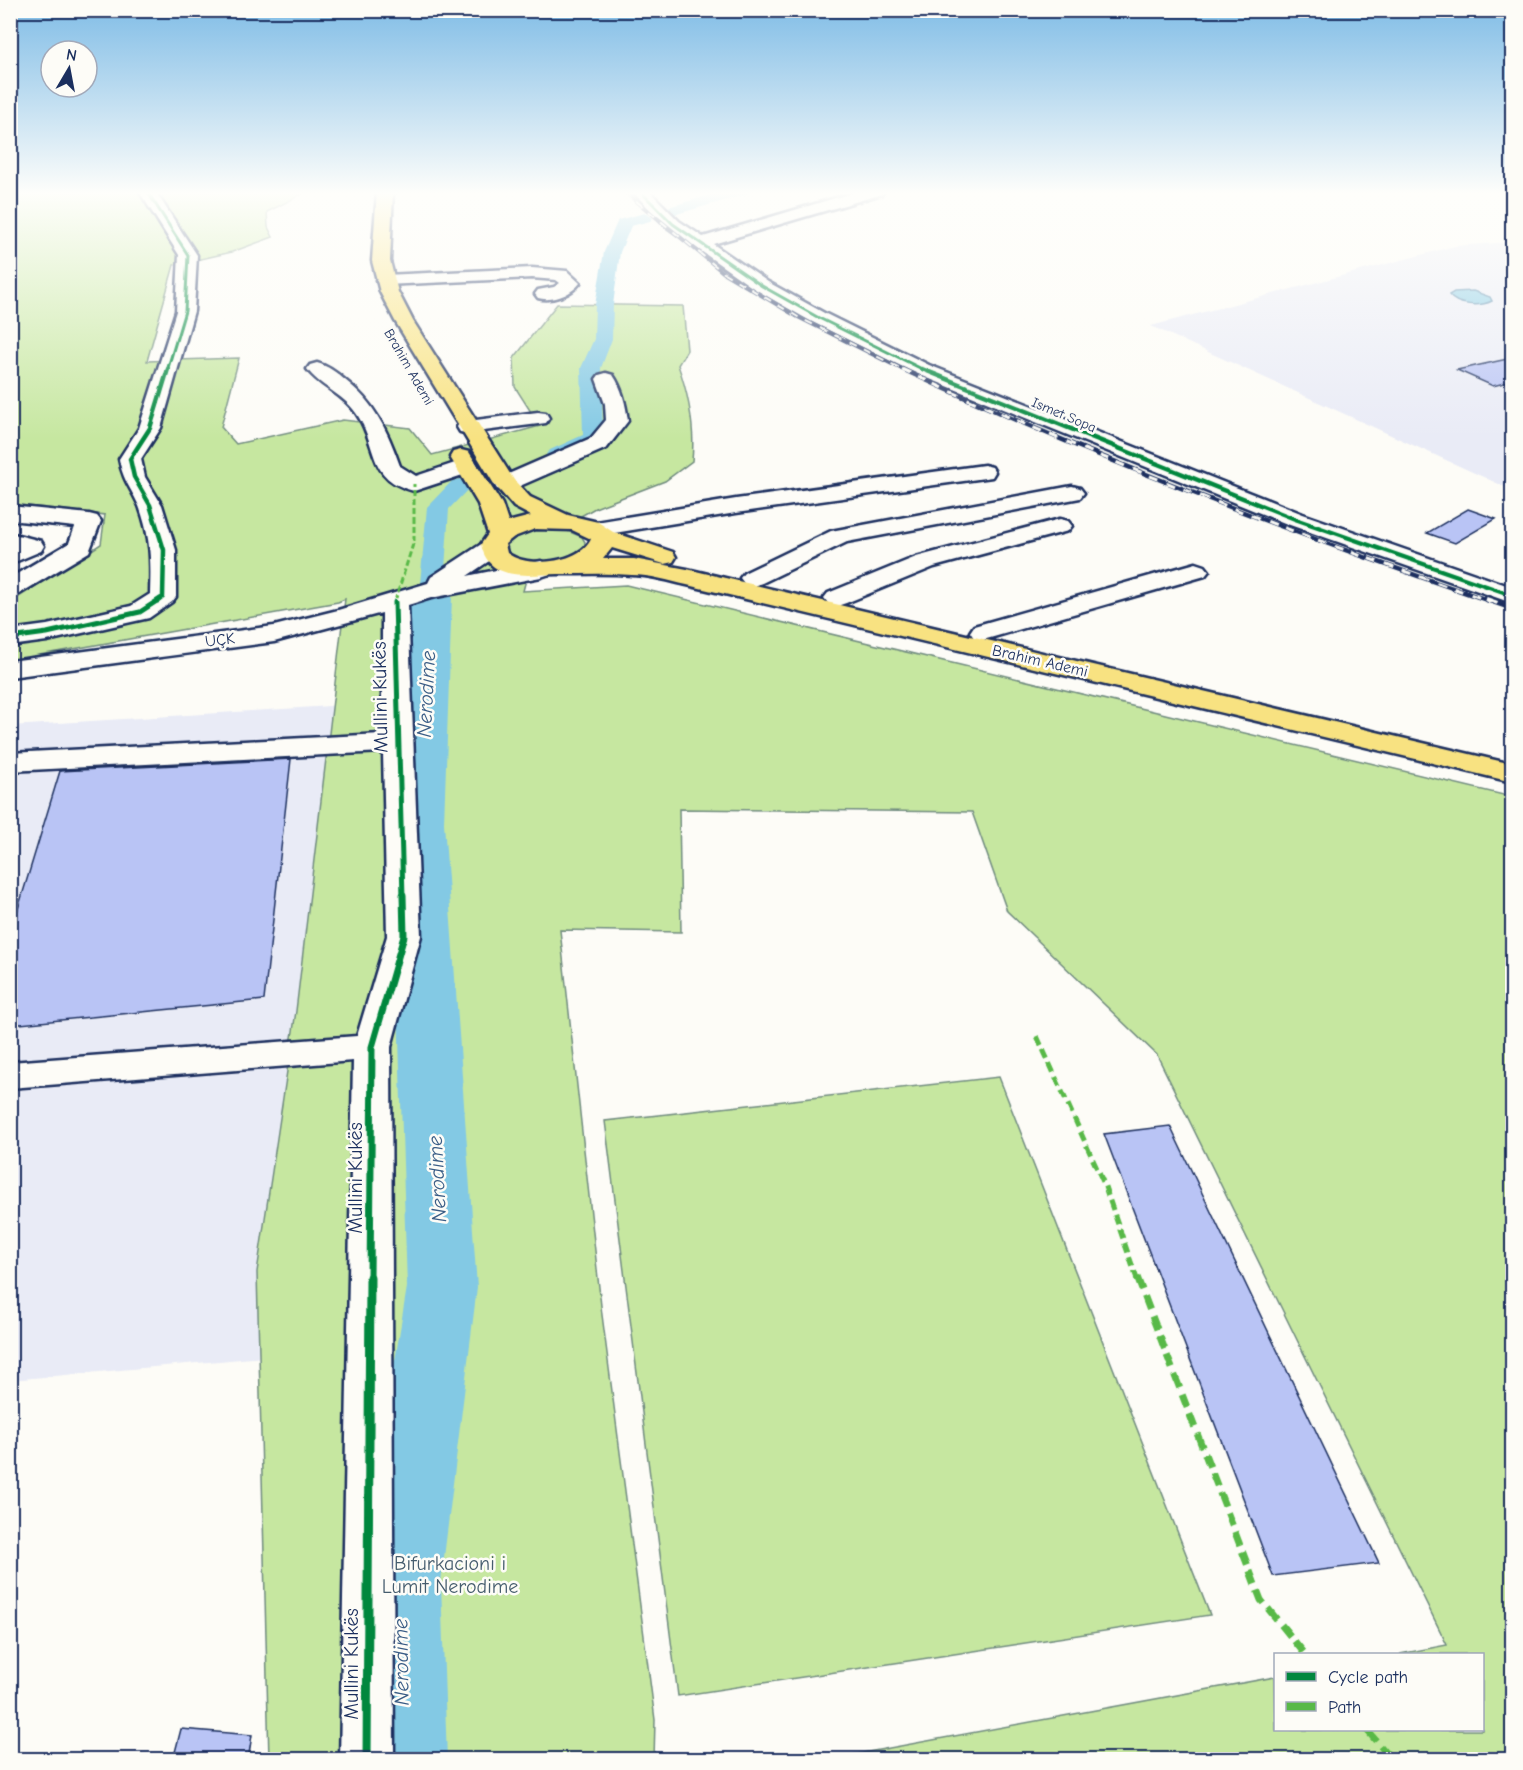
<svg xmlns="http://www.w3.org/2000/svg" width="1523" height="1770" viewBox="0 0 1523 1770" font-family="'Comic Neue',sans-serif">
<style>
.built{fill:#e9ebf6}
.green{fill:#c6e7a0;stroke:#708b7f;stroke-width:1.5}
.water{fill:#83c9e4;stroke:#598bae;stroke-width:1.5}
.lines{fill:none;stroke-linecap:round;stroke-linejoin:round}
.canal{fill:#83c9e4;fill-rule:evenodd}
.river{fill:#83c9e4;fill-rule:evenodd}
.building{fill:#b9c4f5;stroke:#1b2f5e;stroke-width:1.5}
.street-casing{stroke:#1b2f5e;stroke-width:5}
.primary-casing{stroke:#1b2f5e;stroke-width:5}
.street{fill:#fdfcf7;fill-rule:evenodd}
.primary{fill:#f8e281;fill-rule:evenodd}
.rail-far2-casing{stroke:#1b2f5e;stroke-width:4}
.rail-far1-casing{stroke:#1b2f5e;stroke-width:4.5}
.rail-casing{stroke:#1b2f5e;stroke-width:6}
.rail-far2{stroke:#fdfcf7;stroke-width:2;stroke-dasharray:8;stroke-linecap:butt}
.rail-far1{stroke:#fdfcf7;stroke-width:3;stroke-dasharray:9;stroke-linecap:butt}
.rail{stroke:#fdfcf7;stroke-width:4;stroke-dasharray:12;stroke-linecap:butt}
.quiet-far3{stroke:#58b947;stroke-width:3;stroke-dasharray:6 3;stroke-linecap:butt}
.quiet-far2{stroke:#58b947;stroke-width:4;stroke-dasharray:8 4;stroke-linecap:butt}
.quiet-far1{stroke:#58b947;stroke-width:5;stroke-dasharray:10 5;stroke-linecap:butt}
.quiet{stroke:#58b947;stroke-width:7;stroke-dasharray:14 7;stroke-linecap:butt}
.cycleway-far4-casing{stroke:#fdfcf7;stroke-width:5}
.cycleway-far3-casing{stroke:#fdfcf7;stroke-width:7}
.cycleway-far2-casing{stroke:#fdfcf7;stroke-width:8}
.cycleway-far1-casing{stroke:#fdfcf7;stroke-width:10}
.cycleway-casing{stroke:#fdfcf7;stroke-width:13}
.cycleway-far4{stroke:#00873e;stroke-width:3}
.cycleway-far3{stroke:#00873e;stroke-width:4.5}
.cycleway-far2{stroke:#00873e;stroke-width:5}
.cycleway-far1{stroke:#00873e;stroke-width:7}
.cycleway{stroke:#00873e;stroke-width:9}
.labels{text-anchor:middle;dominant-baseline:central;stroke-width:5;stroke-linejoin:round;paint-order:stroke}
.far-street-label{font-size:14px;fill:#1b2f5e;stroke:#fdfcf7}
.street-label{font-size:16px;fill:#1b2f5e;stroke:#fdfcf7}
.near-street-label{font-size:20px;fill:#1b2f5e;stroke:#fdfcf7}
.near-park-label{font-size:20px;fill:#465d6e;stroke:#fdfcf7}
.near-water-label{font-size:21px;font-style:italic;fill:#3a5d86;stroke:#fdfcf7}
</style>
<rect width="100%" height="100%" fill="#fdfcf7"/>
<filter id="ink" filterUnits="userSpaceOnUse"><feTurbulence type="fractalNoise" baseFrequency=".0167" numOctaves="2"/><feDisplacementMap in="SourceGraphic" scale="12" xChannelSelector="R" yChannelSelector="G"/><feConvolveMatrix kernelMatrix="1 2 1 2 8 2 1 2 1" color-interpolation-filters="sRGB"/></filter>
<g filter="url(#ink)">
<path class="built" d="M1512 242V490L1151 326 1455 246Z
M362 704 297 1354 11 1380V726Z"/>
<path class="green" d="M11 191H308L267 212 268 227 273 237 232 252 174 265 147 361 239 358 221 427 236 444 343 420 410 428 432 455 540 426 515 387 514 358 557 304 683 306 687 350 678 365C689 396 695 429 692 461L665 481 595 508 560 528 582 537 585 542 584 548C570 561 550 562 531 561L523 591 626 585 1512 797V1759H830L1275 1677 1276 1730H1482V1654H1400L1447 1645 1157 1055 1007 911 972 812 679 809 681 932 560 930 602 1315 655 1720 654 1759H269L257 1272 296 1011 345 599 338 602 11 660V602L101 544 105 515 11 504Z
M999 1077 1210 1615 678 1696 605 1121Z"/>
<path class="water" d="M1473 291 1490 297 1492 301C1480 307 1457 306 1449 295L1454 292Z"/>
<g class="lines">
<path class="canal" d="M725 191H750L748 194 673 215 665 210 668 207Z
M645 213 653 218 650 221 631 226 620 252 613 305 612 339 601 368 603 438 600 442C585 449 566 463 550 458L546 454 550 450 583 435 581 368 594 339 595 305 604 252 618 220Z
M460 479 468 481 471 486 449 509 444 584 441 589 432 591 423 589 420 584 427 507 452 481Z"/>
<path class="river" d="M431 583 446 587 452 596 444 823 477 1287 441 1582 447 1760H357L359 1582 407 1287 392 823 410 596 416 587Z"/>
</g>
<path class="building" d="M1512 358V381L1493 386 1457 370Z
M1468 509 1496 519 1455 543 1427 533Z
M291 759 264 1000 10 1025V935L60 771Z
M1170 1126 1379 1563 1273 1576 1104 1134Z
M181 1729 252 1735 248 1760H173Z"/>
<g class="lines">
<defs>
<path id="street" d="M139 191H155L197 255 194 311 161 428 141 459 145 477 162 505 176 550V597L172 602 149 618 47 641 10 646V630L47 625 131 606 150 594C151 559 151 539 139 506 131 488 123 481 119 459L139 428 176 311 179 255Z
M632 191H649L679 221 703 237 859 191H884L882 194 713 244 768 282 826 314 929 365 1303 514 1512 587V603L1287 524 915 373 812 322 756 290 667 227Z
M532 268 567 271 580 283C571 295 552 302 538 298L535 294 538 290 554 287 560 283 556 280 532 278 385 285 379 284 376 280 379 276 385 275Z
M317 363C328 366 337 373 345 380 375 403 388 432 400 466L416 476 467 459 475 461 478 466 475 471 414 491C366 479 379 446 356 413 343 394 319 386 307 369L310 365Z
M606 373 613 375C622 388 626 405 628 421L607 448 513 489 505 491 497 489 494 484 497 479 591 438 606 420 605 404 596 379 599 375Z
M538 412 546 413 549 418 546 423 468 433 460 432 457 427 460 422 468 421Z
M984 465 992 467 995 472 992 477 736 513 596 536 587 534 584 529 587 524 596 522 736 499Z
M1072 486 1080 488 1084 493 1080 498 847 542 762 583 753 586 744 583 740 578 744 573 831 531Z
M10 506 89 514 97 516 101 521 89 552 19 594 10 597V578L69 543 75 527 10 520Z
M1060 519 1068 521 1072 526 1068 531 934 567 846 603 837 606 828 603 824 598 828 593 916 557Z
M10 533 41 541 44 546 41 551 10 564Z
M492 541 501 543 504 548 501 553 467 576 541 561 550 564 554 569 550 574 541 577 431 598 408 605 421 936 391 1047 394 1760H340L353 1061 10 1088V1062L357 1036 387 936 383 752 10 771V753L382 734V613L274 642 10 677V661L274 626 338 610 428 583 431 577 483 543Z
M1196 563 1205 566 1209 571 1205 576 983 640 974 638 970 632 974 626Z"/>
<path id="primary" d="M377 191H393L390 261 398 292 413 321 514 480 530 497 568 515 598 522 613 532 673 552 676 557 673 562 664 564 612 548 603 559H634L687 569 1512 764V782L687 585C669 581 650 575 632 575 609 573 585 574 562 574 532 573 489 585 481 544L488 534 478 504 450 457 453 452 461 450 469 452 502 504 508 522 531 516 514 507 494 484 395 321 380 292 372 261ZM535 529 572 530 591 539C581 563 527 569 507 553L505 544 514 537Z"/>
</defs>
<use href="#street" class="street-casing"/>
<use href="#primary" class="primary-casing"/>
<use href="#street" class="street"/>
<use href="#primary" class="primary"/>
<defs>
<path id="rail-far2" d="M624 191 724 273 798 317 906 371"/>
<path id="rail-far1" d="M902 369C1093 458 1291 533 1490 601"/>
<path id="rail" d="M1486 599 1512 608"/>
</defs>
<use href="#rail-far2" class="rail-far2-casing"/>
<use href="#rail-far1" class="rail-far1-casing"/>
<use href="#rail" class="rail-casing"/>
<use href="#rail-far2" class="rail-far2"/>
<use href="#rail-far1" class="rail-far1"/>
<use href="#rail" class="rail"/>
<path class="quiet-far3" d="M395 601 414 541V484"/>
<path class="quiet-far2" d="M395 602 396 599"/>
<path class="quiet-far1" d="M1037 1036 1104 1184 1137 1279"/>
<path class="quiet" d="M1137 1277 1261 1600 1305 1654
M1367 1730 1392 1760"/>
<defs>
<path id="cycleway-far4" d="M147 191 188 255 185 311 167 371
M640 191 673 224 762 286 819 318 926 371"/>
<path id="cycleway-far3" d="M922 369 1295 519 1512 595
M158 601 163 597 164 550 150 505 134 477 130 459 150 428 168 369"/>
<path id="cycleway-far2" d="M395 602 403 897
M10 638 47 633 140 612 160 599"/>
<path id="cycleway-far1" d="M370 1279 372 1047 404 936 403 895"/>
<path id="cycleway" d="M367 1760 370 1277"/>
</defs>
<use href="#cycleway-far4" class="cycleway-far4-casing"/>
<use href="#cycleway-far3" class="cycleway-far3-casing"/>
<use href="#cycleway-far2" class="cycleway-far2-casing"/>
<use href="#cycleway-far1" class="cycleway-far1-casing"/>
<use href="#cycleway" class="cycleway-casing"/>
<use href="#cycleway-far4" class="cycleway-far4"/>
<use href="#cycleway-far3" class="cycleway-far3"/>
<use href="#cycleway-far2" class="cycleway-far2"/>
<use href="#cycleway-far1" class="cycleway-far1"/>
<use href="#cycleway" class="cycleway"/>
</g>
</g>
<linearGradient id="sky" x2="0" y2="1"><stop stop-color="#7fbce6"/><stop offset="0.44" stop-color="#fefefb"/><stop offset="1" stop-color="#fefefb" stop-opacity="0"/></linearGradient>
<rect width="1523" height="439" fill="url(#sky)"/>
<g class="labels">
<g class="far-street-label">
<text transform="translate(409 367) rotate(60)">Brahim Ademi</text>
<text transform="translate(1064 415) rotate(23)">Ismet Sopa</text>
</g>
<g class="street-label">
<text transform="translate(220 640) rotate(-7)">UÇK</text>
<text transform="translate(1040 661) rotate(13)">Brahim Ademi</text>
</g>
<g class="near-street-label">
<text transform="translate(380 697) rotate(-91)">Mullini Kukës</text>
<text transform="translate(355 1178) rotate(-90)">Mullini Kukës</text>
<text transform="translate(351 1664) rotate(-90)">Mullini Kukës</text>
</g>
<g class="near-park-label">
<text x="450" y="1563">Bifurkacioni i<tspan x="450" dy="23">Lumit Nerodime</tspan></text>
</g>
<g class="near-water-label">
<text transform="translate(426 694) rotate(-87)">Nerodime</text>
<text transform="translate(437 1179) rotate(-93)">Nerodime</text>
<text transform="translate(401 1662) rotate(-91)">Nerodime</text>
</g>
</g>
<rect width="1523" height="1770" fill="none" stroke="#fdfcf7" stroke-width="36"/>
<rect x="18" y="18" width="1487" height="1734" fill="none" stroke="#1b2f5e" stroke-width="2" filter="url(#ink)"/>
<rect x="1274" y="1653" width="210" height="78" fill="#fdfcf7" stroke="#a3aaba" stroke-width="1.5"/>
<rect x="1286" y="1672" width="30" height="9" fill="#00873e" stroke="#a3aaba" stroke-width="1.5"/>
<text x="1328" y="1683" font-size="18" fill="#1b2f5e">Cycle path</text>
<rect x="1286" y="1702" width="30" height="9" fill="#58b947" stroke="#a3aaba" stroke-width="1.5"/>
<text x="1328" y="1713" font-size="18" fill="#1b2f5e">Path</text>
<g transform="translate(69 69) rotate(10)"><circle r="28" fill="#fdfcf7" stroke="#a3aaba" stroke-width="1.5"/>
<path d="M0-4.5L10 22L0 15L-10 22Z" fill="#1b2f5e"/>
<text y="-9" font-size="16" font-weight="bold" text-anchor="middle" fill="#1b2f5e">N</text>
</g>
</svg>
